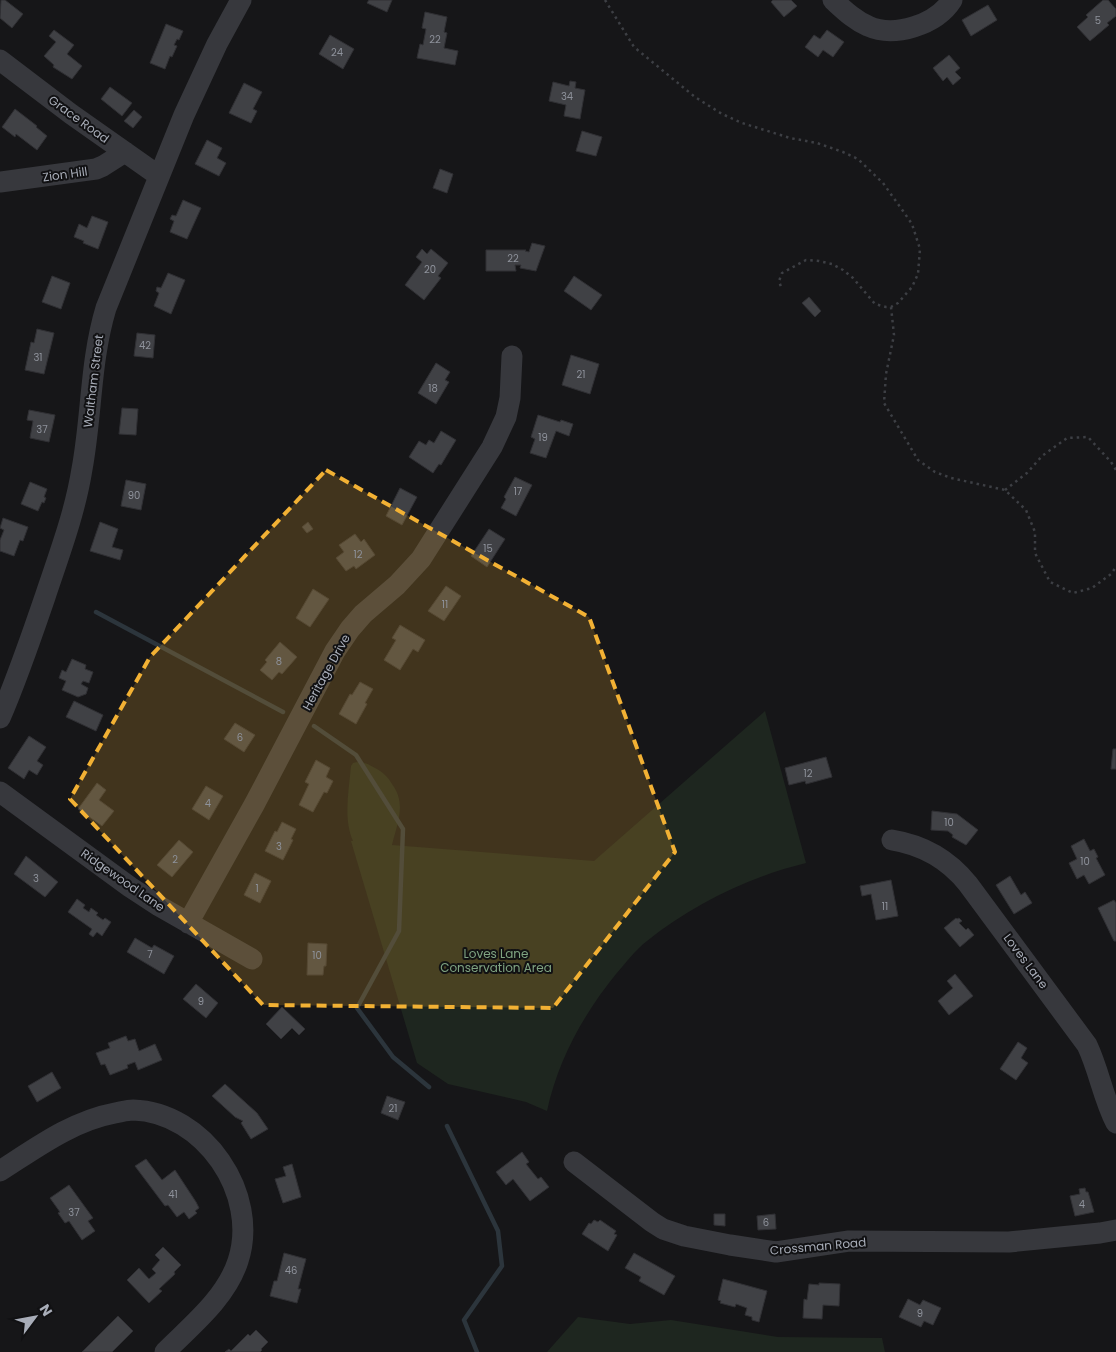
<svg xmlns="http://www.w3.org/2000/svg" width="1116" height="1352" viewBox="0 0 1116 1352" font-family="Poppins,sans-serif">
<style>
.green{fill:#1e261f}
.lines{fill:none;stroke-linecap:round;stroke-linejoin:round}
.stream{stroke:#2c353c;stroke-width:4.5}
.building{fill:#404145;stroke:#303034}
.path{stroke:#3d3f44;stroke-width:2.5;stroke-dasharray:2.5 4;stroke-linecap:butt}
.minor{stroke:#37383d;stroke-width:21}
.marked{fill:#f2b134;fill-opacity:0.2;stroke:#f2b134;stroke-width:4;stroke-dasharray:10 6;stroke-linejoin:round}
.labels{text-anchor:middle;dominant-baseline:central;stroke-width:4;stroke-linejoin:round;paint-order:stroke}
.number-label{font-size:10px;fill:#8e929b}
.street-label{font-size:12px;fill:#a8adb8;stroke:#111113}
.park-label{font-size:12px;fill:#7fa381;stroke:#111113}
</style>
<rect width="100%" height="100%" fill="#161618"/>
<path class="green" d="M765 711 806 863C749 877 693 904 647 941 635 950 626 963 616 974 583 1015 558 1060 547 1111L526 1102 448 1084 417 1063 351 841H353C343 819 349 790 351 766L353 763C361 760 368 764 375 768 383 772 388 777 392 784 407 804 397 824 392 845L594 861Z
M578 1317 630 1324 671 1320 778 1337 882 1338 885 1352H547Z"/>
<g class="lines">
<path class="stream" d="M96 612 283 712
M314 726 356 755 403 829 399 931 357 1008 393 1057 429 1087
M447 1126 498 1231 502 1266 464 1320 477 1352"/>
</g>
<path class="building" d="M1 0H5L23 14 12 28 0 18Z
M369 0H392L387 12 367 3Z
M773 0H791L797 6 784 17 771 2Z
M1103 0H1108L1116 9V16L1107 23 1109 25 1090 41 1077 27 1088 17 1086 15Z
M988 5 997 20 971 36 962 20Z
M425 12 447 17 444 32 447 33 444 48 458 51 455 65 417 58 420 44 423 45 426 29 422 28Z
M166 24 183 31 179 40 177 39 174 45 177 46 172 57 170 56 165 69 150 63Z
M54 30 74 45 67 54 82 66 72 79 53 67 54 65 44 56 56 42 49 36Z
M827 30 844 42 833 57 823 50 818 57 805 47 814 35 820 39Z
M330 35 354 49 343 69 319 54Z
M949 55 960 68 955 72 961 78 953 85 947 77 943 81 933 68Z
M570 81 576 82 575 88 585 90 580 119 564 116 566 105 549 101 553 82 569 86Z
M244 83 262 92 253 109 257 111 251 123 229 113Z
M110 87 132 103 122 116 101 99Z
M15 109 37 126 36 127 47 136 37 150 16 134 15 137 2 127Z
M134 110 142 117 133 128 124 121Z
M582 131 602 137 596 156 576 151Z
M207 140 222 148 217 158 226 163 219 176 195 164Z
M440 169 453 174 447 193 433 188Z
M183 200 201 208 187 239 170 232 174 221 170 219 172 215 176 216Z
M92 216 108 222 98 249 83 243 84 241 74 237 79 224 87 228Z
M532 243 545 246 536 271 520 268 521 265H515L516 271H486V250H526L525 251 529 252Z
M422 249 427 254 431 249 448 263 438 276 441 278 424 300 405 285 422 262 416 257Z
M168 273 185 280 171 314 154 306 159 293 156 291 157 287 161 288Z
M52 276 70 283 61 309 42 302Z
M574 276 602 295 591 310 564 291Z
M809 297 821 311 815 317 802 303Z
M37 329 54 333 44 374 25 370 31 342 34 343Z
M137 333 155 335 153 358 134 356Z
M571 355 599 364 590 394 562 385Z
M436 363 450 372 445 380 449 382 436 404 418 393Z
M122 408 138 409 136 435 119 434Z
M29 410 55 415 49 442 30 438 33 421 27 420Z
M538 415 560 422 561 420 573 424 569 436 556 431 546 458 530 453 535 439 531 437Z
M441 431 456 440 441 465 439 464 433 473 409 457 419 441 426 445 429 440 434 443Z
M515 477 532 485 516 516 501 508 506 499 504 497Z
M126 480 146 484 141 510 121 506Z
M30 482 47 489 44 497 46 498 44 503 42 502 38 511 21 504Z
M400 488 417 497 402 525 386 516Z
M3 518 28 527 23 541 20 540 14 556 0 551V540L4 530 0 528Z
M100 522 118 529 112 547 123 550 120 560 90 551Z
M308 522 313 529 307 533 302 527Z
M489 529 505 539 487 567 471 556Z
M355 534 361 542 364 539 375 555 356 569 354 566 346 571 336 558 344 552 339 545Z
M446 586 461 596 444 621 428 611Z
M313 589 329 599 310 627 296 618Z
M400 625 425 640 418 652 413 649 400 670 384 660 396 640 392 638Z
M280 642 297 657 282 674 279 672 272 680 260 670 267 662 265 660Z
M72 659 86 665 85 669 93 672 89 683 83 681 81 684 88 688 86 694 78 697 62 690 66 681 59 678 62 670 66 672Z
M360 682 373 689 365 703 367 704 356 724 339 714 350 694 352 695Z
M74 701 103 715 96 731 66 717Z
M235 723 255 735 244 752 224 739Z
M29 736 46 747 37 761 43 765 37 775 29 770 24 779 8 768Z
M1113 749H1116V769H1111Z
M826 757 832 777 806 784 805 781 789 785 785 768Z
M316 760 330 768 326 777 333 781 327 793 324 792 313 812 299 805 309 784 305 782Z
M97 783 106 790 99 800 114 811 102 826 78 809Z
M206 786 223 796 209 820 192 809Z
M932 811 957 814 978 830 966 845 952 837 953 835 948 831 931 830Z
M282 822 296 829 291 839 293 840 283 860 265 851 275 831 277 832Z
M1084 839 1090 851 1094 849 1098 857 1096 858 1105 875 1089 884 1084 875 1077 879 1069 863 1077 859 1071 846Z
M179 840 193 852 172 877 157 865Z
M26 856 58 882 45 897 14 874Z
M255 873 271 881 260 903 244 895Z
M1010 876 1021 895 1025 892 1032 903 1014 914 996 885Z
M891 880 898 916 876 920 871 894 862 896 860 886Z
M77 899 85 905 83 908 89 912 91 908 98 913 96 915 103 920 105 918 111 922 102 936 97 932 93 937 89 934 92 929 68 912Z
M1114 900 1116 903V941H1114L1098 908Z
M956 918 957 919 959 918 962 921 959 923 966 930 968 928 974 935 960 947 944 928Z
M135 938 152 948 154 945 174 956 164 974 127 952Z
M308 943 327 944 326 966H324L323 975H307Z
M955 974 973 996 949 1015 938 1001 953 988 947 981Z
M196 984 218 1003 206 1018 183 999Z
M282 1007 305 1029 299 1035 292 1028 281 1039 266 1024Z
M126 1036 128 1041 135 1039 139 1051 155 1044 162 1060 138 1070 135 1062 127 1065 128 1068 110 1075 105 1064 101 1065 96 1053 110 1048 108 1043Z
M1018 1042 1027 1048 1021 1058 1028 1063 1016 1080 1000 1069Z
M52 1072 61 1088 37 1102 28 1086Z
M225 1084 257 1113 268 1129 251 1139 241 1123 243 1121 235 1117 212 1096Z
M387 1096 405 1102 398 1120 381 1113Z
M522 1152 529 1162 526 1164 538 1179 541 1177 549 1187 530 1201 513 1179 506 1185 496 1172Z
M146 1159 162 1180 175 1170 196 1202 199 1208 195 1211 197 1213 189 1219 184 1212 177 1217 168 1205 165 1206 135 1166Z
M292 1164 301 1197 283 1203 275 1179 286 1176 283 1167Z
M69 1185 93 1218 88 1221 95 1231 82 1240 69 1221 65 1223 58 1213 60 1212 50 1198Z
M1085 1188 1086 1192H1088L1094 1212 1075 1216 1070 1196 1080 1194 1079 1189Z
M714 1214H725V1226L714 1225Z
M775 1214 776 1229 758 1230 757 1216Z
M594 1220 598 1222 600 1220 616 1231 614 1234 617 1235 608 1251 582 1234 589 1223 591 1224Z
M163 1247 181 1265 174 1272 175 1274 159 1289 162 1291 149 1303 127 1280 139 1268 149 1279 156 1273 152 1269 160 1260 155 1255Z
M284 1253 306 1259 298 1289H301L297 1303 270 1296 274 1281H277Z
M634 1253 675 1276 664 1295 639 1281 641 1277 625 1268Z
M723 1279 767 1291 759 1322 752 1320V1317L745 1315 747 1308 736 1304 735 1307 720 1303 721 1301 718 1300Z
M819 1283 840 1284 839 1306 823 1305 822 1319 803 1318 804 1299 807 1300 809 1284 819 1285Z
M908 1299 920 1305 923 1300 941 1308 933 1325 924 1321 921 1327 899 1317Z
M118 1316 133 1331 112 1352H82Z
M256 1330 268 1342 261 1349 262 1350 260 1352H225L229 1349 231 1351 248 1334 250 1336Z"/>
<g class="lines">
<path class="path" d="M605 0 634 47 695 97 722 114 742 123 790 138 817 143 843 152 858 159 883 183 903 211 912 224 920 249 918 274 912 287 898 303 891 307H886L875 304 853 278 843 270 832 264 819 261 806 260 782 273 779 281 781 287
M891 307 894 335 886 374 884 403 918 460 935 472 951 478 1005 490 1026 510 1035 532V553L1050 582 1073 593 1092 588 1111 574 1116 567
M1005 490 1027 473 1042 456 1067 438 1088 437 1111 462 1116 470"/>
<path class="minor" d="M833 0C844 10 854 20 868 26 894 38 936 25 952 0
M0 60 71 114 159 176
M0 182 96 169 103 166 125 152
M0 718C17 679 31 638 45 597 59 555 75 513 82 469 92 415 90 361 106 308L184 115 217 44 241 0
M0 792 130 887 159 906 252 959
M892 840C923 845 948 859 968 884L1087 1045C1099 1070 1103 1098 1116 1123
M188 923 254 805 335 651 350 629 363 614 397 585 421 559 492 447 506 417 510 398 512 356
M574 1162 652 1222 663 1229 684 1236 730 1245 776 1252 849 1241 1009 1242 1100 1233 1116 1230
M0 1171C36 1148 72 1121 115 1113 121 1112 127 1110 133 1110 204 1112 260 1194 238 1261 226 1298 192 1325 165 1352"/>
</g>
<path class="marked" d="M326 470 589 617 675 852 553 1008 263 1005 70 799 150 657Z"/>
<g class="labels">
<g class="number-label">
<text x="1098" y="20">5</text>
<text x="435" y="39">22</text>
<text x="337" y="52">24</text>
<text x="567" y="96">34</text>
<text x="513" y="258">22</text>
<text x="430" y="269">20</text>
<text x="145" y="345">42</text>
<text x="38" y="357">31</text>
<text x="581" y="374">21</text>
<text x="433" y="388">18</text>
<text x="42" y="429">37</text>
<text x="543" y="437">19</text>
<text x="518" y="491">17</text>
<text x="134" y="495">90</text>
<text x="488" y="548">15</text>
<text x="358" y="554">12</text>
<text x="445" y="604">11</text>
<text x="279" y="661">8</text>
<text x="240" y="737">6</text>
<text x="808" y="773">12</text>
<text x="208" y="803">4</text>
<text x="949" y="822">10</text>
<text x="279" y="846">3</text>
<text x="175" y="859">2</text>
<text x="1085" y="861">10</text>
<text x="36" y="878">3</text>
<text x="257" y="888">1</text>
<text x="885" y="906">11</text>
<text x="150" y="954">7</text>
<text x="317" y="955">10</text>
<text x="201" y="1001">9</text>
<text x="393" y="1108">21</text>
<text x="173" y="1194">41</text>
<text x="1082" y="1204">4</text>
<text x="74" y="1212">37</text>
<text x="766" y="1222">6</text>
<text x="291" y="1270">46</text>
<text x="920" y="1313">9</text>
</g>
<g class="street-label">
<text transform="translate(79 119) rotate(36)">Grace Road</text>
<text transform="translate(65 174) rotate(-8)">Zion Hill</text>
<text transform="translate(93 381) rotate(-83)">Waltham Street</text>
<text transform="translate(326 672) rotate(-61)">Heritage Drive</text>
<text transform="translate(123 880) rotate(35)">Ridgewood Lane</text>
<text transform="translate(1026 961) rotate(53)">Loves Lane</text>
<text transform="translate(818 1246) rotate(-5)">Crossman Road</text>
</g>
<g class="park-label">
<text x="496" y="953">Loves Lane<tspan x="496" dy="14">Conservation Area</tspan></text>
</g>
</g>
<g transform="translate(35 1317) rotate(58)" stroke="#111113" stroke-width="4" paint-order="stroke">
<path d="M0-4L9 19L0 12L-9 19Z" fill="#a8adb8"/>
<text y="-8" font-size="14" font-weight="bold" text-anchor="middle" fill="#a8adb8">N</text>
</g>
</svg>
